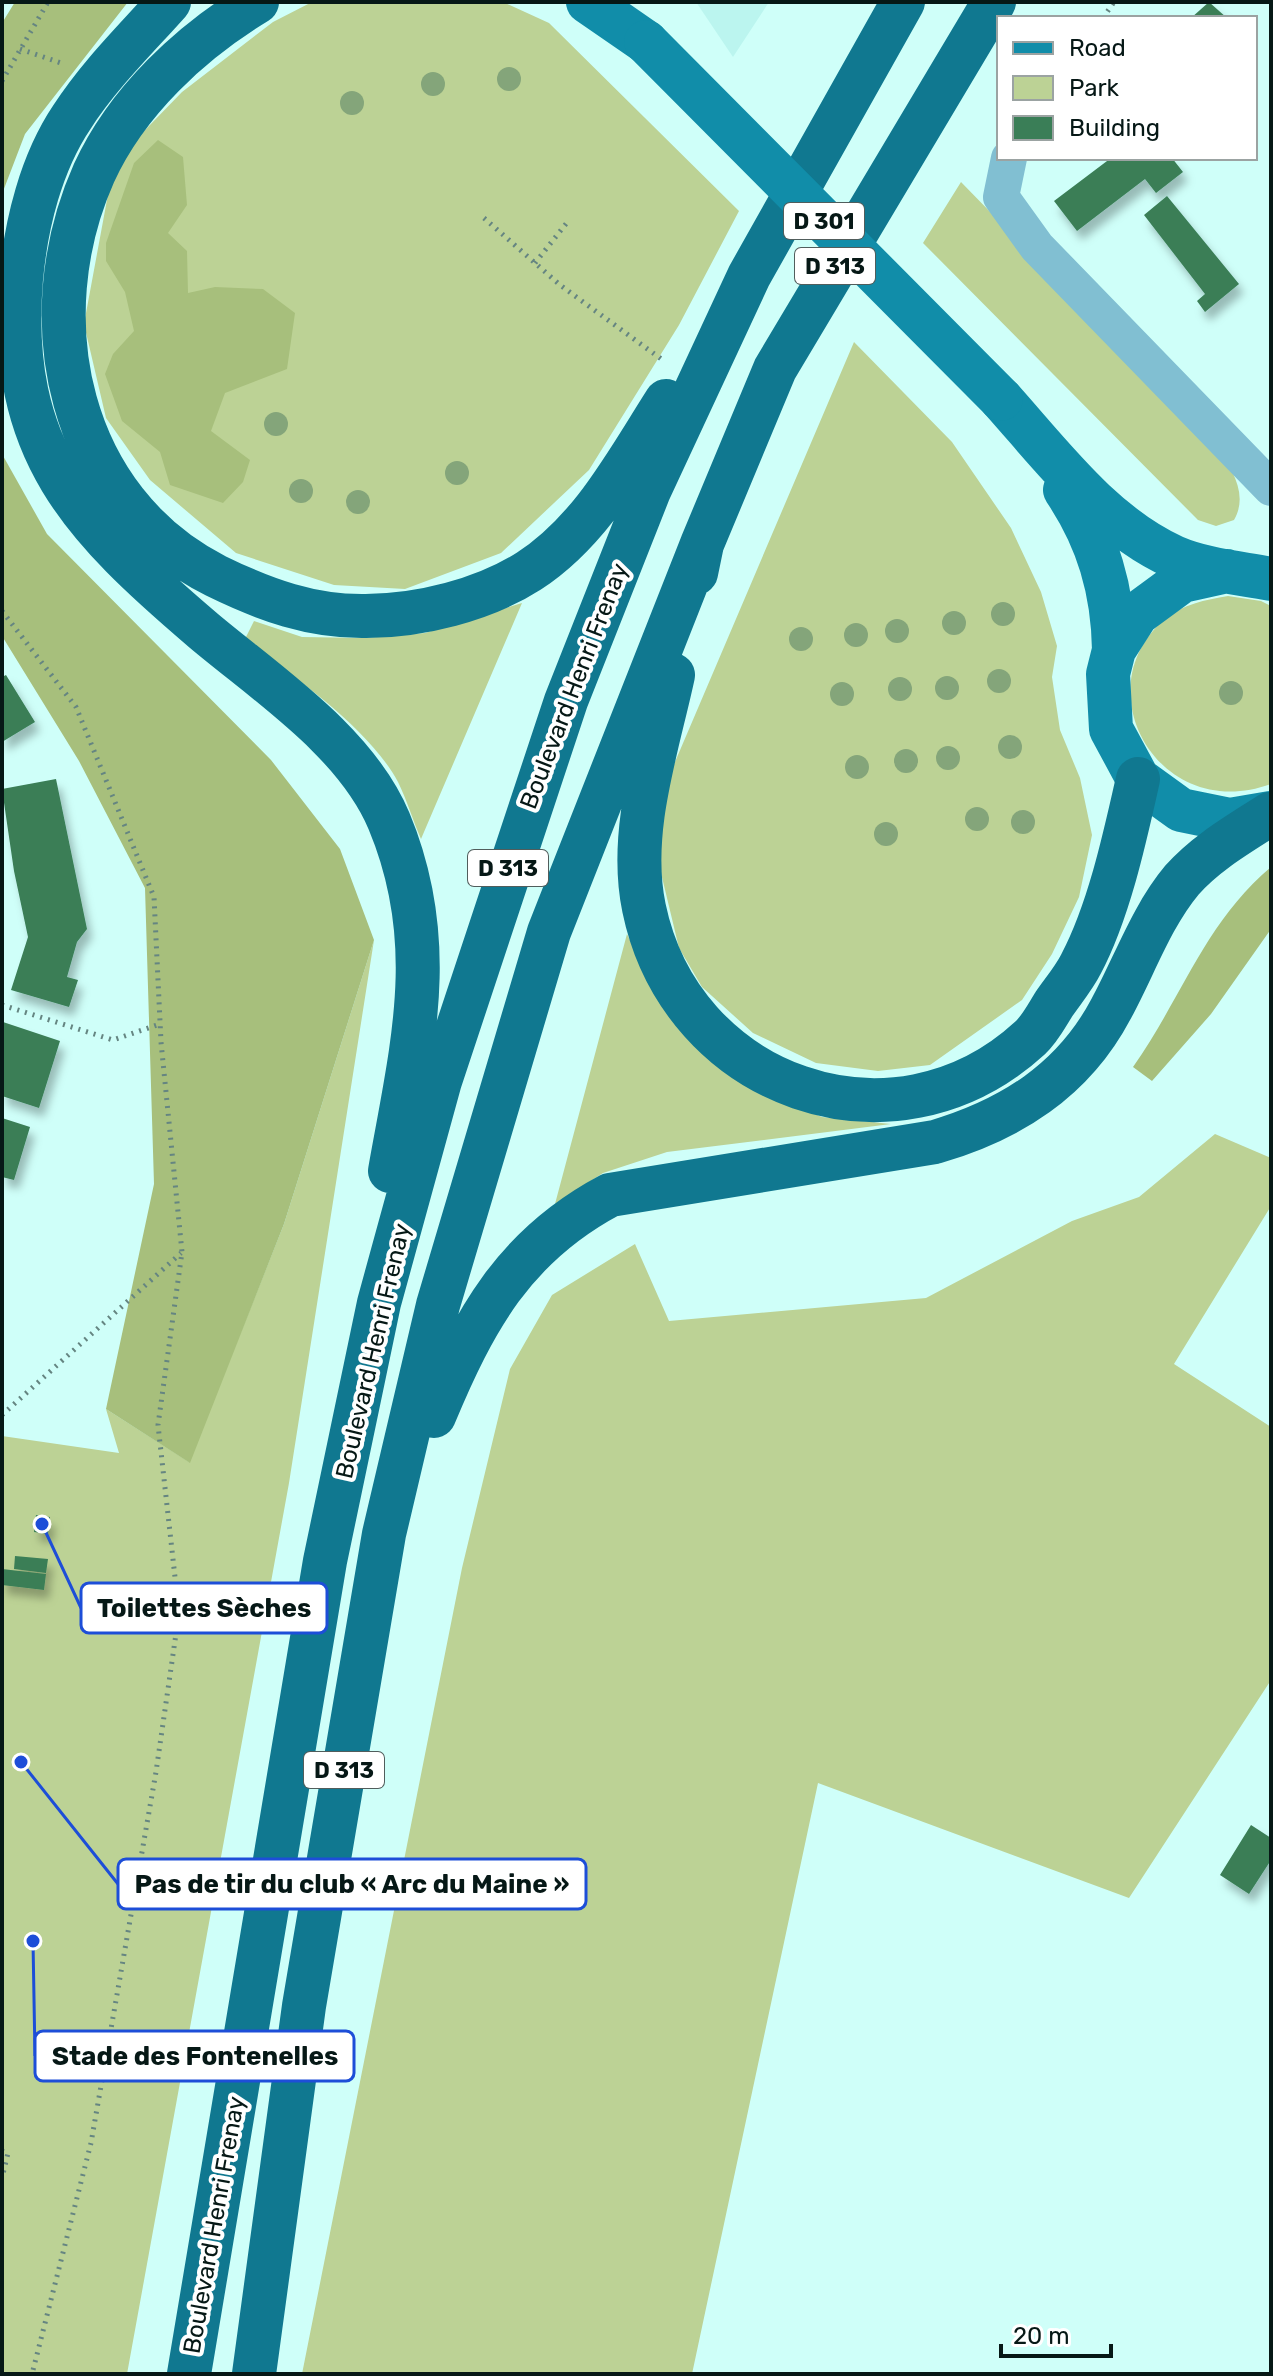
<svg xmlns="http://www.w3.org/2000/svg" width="1273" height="2376" viewBox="0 0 1273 2376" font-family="Rubik,sans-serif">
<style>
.built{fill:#bbf5ef}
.green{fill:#bcd295}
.forest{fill:#a7bf7c}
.building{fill:#3a7e57;filter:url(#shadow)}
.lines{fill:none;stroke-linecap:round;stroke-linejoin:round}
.path{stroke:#658581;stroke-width:5;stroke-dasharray:2 6;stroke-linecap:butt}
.street{stroke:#81bfd2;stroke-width:36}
.primary{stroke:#118da9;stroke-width:44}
.highway{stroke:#107890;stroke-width:44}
.primary-bridge{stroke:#118da9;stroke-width:44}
.tree{fill:#84a57a}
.labels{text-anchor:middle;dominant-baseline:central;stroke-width:8;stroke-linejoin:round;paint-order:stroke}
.shield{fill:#fff;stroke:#515d5c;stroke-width:2}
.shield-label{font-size:22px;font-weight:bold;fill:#061816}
.street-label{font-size:24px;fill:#061816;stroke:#fff}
.leader{fill:none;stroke:#1d4ed8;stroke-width:3}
.callout-dot{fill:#1d4ed8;stroke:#fff;stroke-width:3}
.callout{fill:#fff;stroke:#1d4ed8;stroke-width:3}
.callout-label{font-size:26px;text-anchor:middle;font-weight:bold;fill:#061816}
</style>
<defs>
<filter id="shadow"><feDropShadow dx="5" dy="9" stdDeviation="4" flood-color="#0004"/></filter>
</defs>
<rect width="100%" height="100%" fill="#cffff9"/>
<path class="built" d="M696 2H769L733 57Z"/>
<path class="green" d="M312 2H503L549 23 739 211 679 325 589 470 501 553 405 589 334 585 236 553 150 480 106 418 84 324 114 162 182 92 273 22Z
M961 182 1218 446C1231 469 1249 494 1234 520L1216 526 1198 520 923 243Z
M854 342 952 442 1011 528 1041 592 1057 646 1052 677 1060 730 1080 778 1092 835 1079 897 1052 954 1022 1000 930 1065 878 1071 816 1063 753 1033 702 987 679 948 655 848 672 769Z
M1228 596 1261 601 1271 606V784C1158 825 1083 688 1165 619 1183 604 1205 600 1228 596Z
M522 603 421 839C413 821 407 800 398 782 371 731 292 672 243 643L254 621 302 637 365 638 425 633Z
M627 934 657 997 708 1056 764 1093 822 1117 891 1124 667 1152 603 1173 555 1204Z
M374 940 289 1483 127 2374H2V1436L119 1453 106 1409 189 1462 284 1224Z
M1215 1134 1271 1158V1206L1174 1364 1271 1427V1680L1129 1898 818 1783 692 2374H302L462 1568 510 1369 552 1295 635 1244 669 1321 926 1298 1072 1221 1139 1197Z"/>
<path class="forest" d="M15 2H128L25 134 2 194V23Z
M158 140 183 157 187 205 168 233 187 251 188 293 215 287 263 289 295 313 287 369 225 393 211 431 250 460 243 482 223 503 170 485 160 452 122 421 105 374 113 354 134 331 125 292 106 261V243L134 163Z
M2 454 47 534 271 760 340 849 374 940 284 1224 190 1463 106 1409 154 1184 145 888 79 761 2 636Z
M1271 867V929L1211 1014 1152 1081 1133 1067C1183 996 1204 924 1271 867Z"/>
<path class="building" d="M1209 2 1227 18H1191Z
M1111 158H1172L1183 172 1156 193 1145 179 1077 231 1054 201Z
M1167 196 1239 284 1205 312 1197 301 1205 294 1144 215Z
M6 675 35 722 2 742V677Z
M56 779 87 929 77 942 67 977 78 980 69 1007 11 990 28 937 14 871 2 789Z
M3 1022 60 1041 39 1108 2 1096Z
M2 1118 30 1127 14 1180 2 1177Z
M36 1515 50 1517 48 1534 34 1532Z
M15 1556 48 1559 46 1573 14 1569Z
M2 1569 46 1574 44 1590 2 1585Z
M1251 1825 1271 1838V1860L1249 1894 1220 1875Z"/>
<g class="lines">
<path class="path" d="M1103 18 1114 2
M20 49 61 63
M2 81 48 2
M484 218 560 285 664 361
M535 263 569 220
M2 611 76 707 154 897 161 1042 182 1252 158 1425 179 1613 156 1772 91 2143 32 2374
M2 1005 113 1040 160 1024
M2 1415 181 1253
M2 2151 8 2153 2 2178"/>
<path class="street" d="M1009 158 1001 197 1037 247 1271 488"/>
<path class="primary" d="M588 2 646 42
M1001 399C1052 456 1103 525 1174 557 1204 570 1240 573 1271 579
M1065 490C1098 539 1113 590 1114 650
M1227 571 1182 581 1137 614 1114 650 1108 674 1111 729 1138 779 1181 810 1230 820 1271 813"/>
<path class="highway" d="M169 2C136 39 99 75 72 117 41 163 26 224 21 279 7 451 81 526 204 631 267 684 356 742 389 821 440 943 412 1047 390 1171
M257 2C191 42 127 101 94 173 29 319 68 501 216 576 265 600 312 617 366 616 419 616 484 600 529 571 591 531 627 462 666 401
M696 573 702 544 775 369 994 2
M673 675C657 749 628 832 644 908 681 1087 893 1164 1030 1038 1040 1029 1047 1015 1054 1004 1063 991 1074 978 1081 964 1109 911 1125 837 1138 779
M434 1416C474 1320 514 1246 610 1195L935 1142C1010 1120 1073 1081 1111 1009 1134 967 1151 917 1182 880 1207 852 1239 834 1270 814
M189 2374 325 1561 379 1303 440 1081 566 701 649 491 749 276 903 2
M254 2374 304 2006 384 1534 438 1305 549 932 702 544"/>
<path class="primary-bridge" d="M646 42 1001 399"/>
</g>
<g class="tree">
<circle cx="509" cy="79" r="12"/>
<circle cx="433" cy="84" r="12"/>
<circle cx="352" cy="103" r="12"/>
<circle cx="276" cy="424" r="12"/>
<circle cx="457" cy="473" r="12"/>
<circle cx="301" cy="491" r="12"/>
<circle cx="358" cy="502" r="12"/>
<circle cx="1003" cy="614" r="12"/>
<circle cx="954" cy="623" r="12"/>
<circle cx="897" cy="631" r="12"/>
<circle cx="856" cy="635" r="12"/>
<circle cx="801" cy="639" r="12"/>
<circle cx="999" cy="681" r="12"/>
<circle cx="947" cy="688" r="12"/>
<circle cx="900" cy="689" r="12"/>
<circle cx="1231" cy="693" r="12"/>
<circle cx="842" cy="694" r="12"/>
<circle cx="1010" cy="747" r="12"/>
<circle cx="948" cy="758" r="12"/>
<circle cx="906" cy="761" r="12"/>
<circle cx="857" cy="767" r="12"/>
<circle cx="977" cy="819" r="12"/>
<circle cx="1023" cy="822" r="12"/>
<circle cx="886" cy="834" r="12"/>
</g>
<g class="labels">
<g class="shield">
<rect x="784" y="203" width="80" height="36" rx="6"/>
<rect x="795" y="248" width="80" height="36" rx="6"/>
<rect x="468" y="850" width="80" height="36" rx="6"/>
<rect x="304" y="1752" width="80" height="36" rx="6"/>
</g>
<g class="shield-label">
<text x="824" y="221">D 301</text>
<text x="835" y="266">D 313</text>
<text x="508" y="868">D 313</text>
<text x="344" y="1770">D 313</text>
</g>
<g class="street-label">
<text transform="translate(574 686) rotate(-69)">Boulevard Henri Frenay</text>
<text transform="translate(373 1351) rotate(-77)">Boulevard Henri Frenay</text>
<text transform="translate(214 2225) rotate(-80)">Boulevard Henri Frenay</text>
</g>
</g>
<path class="leader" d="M42 1524L81 1608M21 1762L118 1884M33 1941L35 2056"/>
<g class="callout-dot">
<circle cx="42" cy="1524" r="8"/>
<circle cx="21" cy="1762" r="8"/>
<circle cx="33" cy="1941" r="8"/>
</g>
<g class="callout">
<rect x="81" y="1583" width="246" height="50" rx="8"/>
<rect x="118" y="1859" width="468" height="50" rx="8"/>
<rect x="35" y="2031" width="319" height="50" rx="8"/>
</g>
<g class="callout-label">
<text x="204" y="1617">Toilettes Sèches</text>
<text x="352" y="1893">Pas de tir du club « Arc du Maine »</text>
<text x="195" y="2065">Stade des Fontenelles</text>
</g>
<rect width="1273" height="2376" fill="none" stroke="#061816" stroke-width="8"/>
<rect x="997" y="16" width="260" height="144" fill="#ffffff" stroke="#9ba3a2" stroke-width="2"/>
<rect x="1013" y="42" width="40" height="12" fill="#118da9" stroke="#9ba3a2" stroke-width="2"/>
<text x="1069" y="56" font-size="24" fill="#061816">Road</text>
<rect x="1013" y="76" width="40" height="24" fill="#bcd295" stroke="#9ba3a2" stroke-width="2"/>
<text x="1069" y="96" font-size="24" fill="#061816">Park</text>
<rect x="1013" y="116" width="40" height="24" fill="#3a7e57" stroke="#9ba3a2" stroke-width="2"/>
<text x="1069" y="136" font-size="24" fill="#061816">Building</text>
<path d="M1001 2344v12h110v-12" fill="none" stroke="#061816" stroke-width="4"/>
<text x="1013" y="2344" font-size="24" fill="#061816" stroke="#ffffff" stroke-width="6" paint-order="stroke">20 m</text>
</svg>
